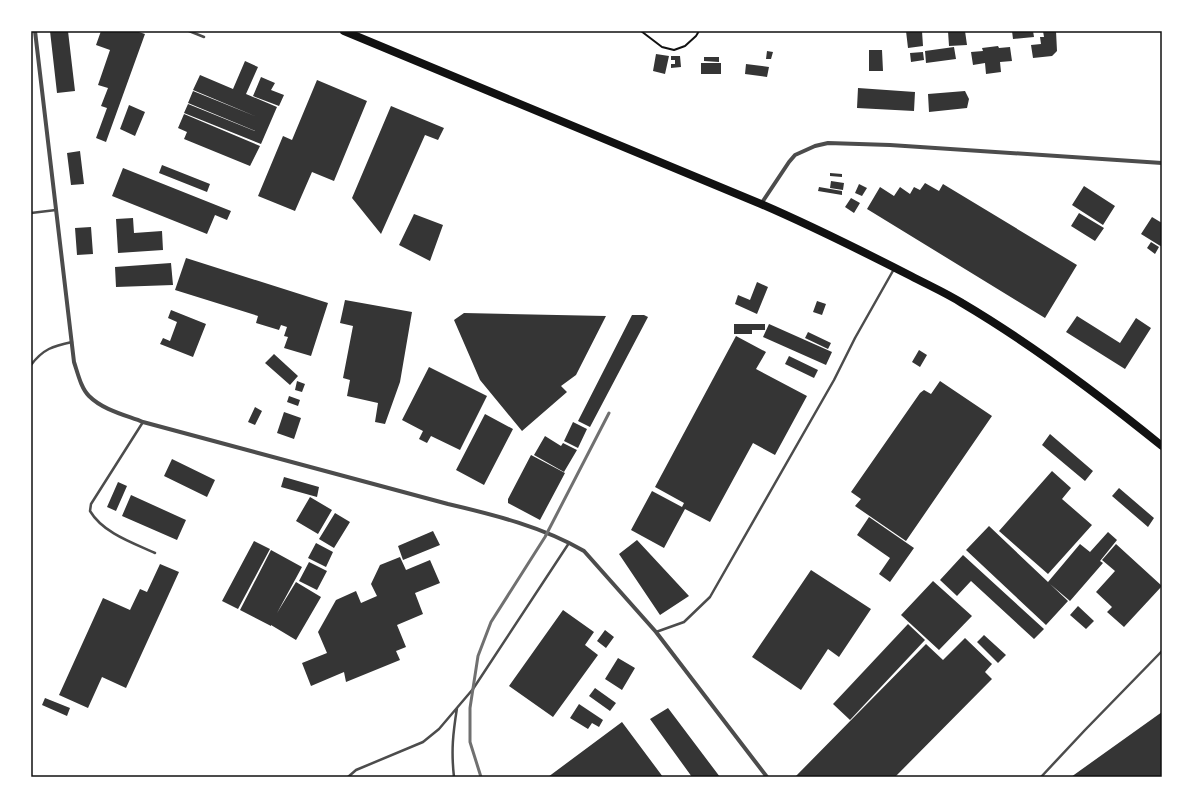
<svg xmlns="http://www.w3.org/2000/svg" width="1193" height="808" viewBox="0 0 1193 808" font-family="Literata,serif">
<style>
.building{fill:#353535}
.lines{fill:none;stroke-linecap:round;stroke-linejoin:round}
.path{stroke:#111;stroke-width:2}
.service{stroke:#4c4c4c;stroke-width:2.5}
.minor{stroke:#4c4c4c;stroke-width:4}
.primary{stroke:#111;stroke-width:8}
.rail{stroke:#707070;stroke-width:3}
.neatline{fill:none;stroke:#111;stroke-width:1.5}
</style>
<rect width="100%" height="100%" fill="#fff"/>
<path class="building" d="M50 31H68L75 91 57 93Z
M101 31H136L145 34 106 142 96 138 107 108 101 106 108 88 98 85 110 50 96 45Z
M906 31H922L923 46 908 48Z
M948 31H965L967 45 949 46Z
M1012 31H1033L1034 37 1013 39Z
M1043 31H1056L1057 51 1052 56 1033 58 1031 45 1041 44 1040 37H1044Z
M998 46 999 48 1010 47 1012 61 1000 62 1001 72 986 74 985 63 973 65 971 52 983 51 982 48Z
M954 47 956 59 926 63 925 51Z
M869 50H882L883 71H869Z
M767 51 773 52 771 59H766Z
M923 52 924 60 911 62 910 53Z
M656 54 669 56 665 74 653 71Z
M671 56H680L681 67 671 68V64H675V60H671Z
M704 57H719V62L704 61Z
M245 61 258 67 246 94 277 107 261 144 184 113 188 104 260 133 188 103 193 91 257 117 193 90 200 75 233 89Z
M701 63H721V74H701Z
M746 64 769 67 767 77 745 74Z
M261 77 275 83 271 90 284 95 279 106 253 96Z
M317 80 367 101 334 181 312 172 295 211 258 196 283 136 292 140Z
M858 88 915 92 914 111 857 108Z
M965 91 969 99 967 108 929 112 928 94Z
M129 105 145 112 135 136 120 129Z
M391 106 444 128 438 140 425 135 381 234 352 198Z
M184 114 260 146 250 166 184 139 187 132 178 128Z
M80 151 84 184 71 185 67 153Z
M162 165 210 184 207 192 159 173Z
M123 168 231 211 227 220 215 215 207 234 112 196Z
M830 173 842 174V177L830 176Z
M831 181 844 183 843 190 830 188Z
M925 183 939 191 943 184 1077 265 1045 318 867 209 880 187 894 196 900 187 910 194 914 187 920 190Z
M859 184 867 188 862 196 855 193Z
M1084 186 1115 206 1103 225 1072 205Z
M819 187 842 191V195L818 191Z
M851 198 860 203 854 213 845 207Z
M1079 213 1104 228 1095 241 1071 226Z
M414 214 443 225 430 261 399 245Z
M1152 217 1162 223V247L1141 234Z
M133 218 134 233 162 231 163 250 118 253 116 219Z
M91 227 93 254 77 255 75 228Z
M1151 242 1159 247 1155 254 1147 248Z
M186 258 328 303 311 356 284 348 288 337 284 336 287 327 281 325 279 330 256 323 258 316 175 290Z
M171 263 173 285 116 287 115 267Z
M757 282 768 287 757 314 735 304 738 295 750 300Z
M345 300 412 312 400 382 385 424 375 422 378 403 347 396 350 380 343 378 353 326 340 323Z
M817 301 826 304 822 315 813 312Z
M171 310 206 324 193 357 160 344 163 338 170 341 177 322 168 318Z
M464 313 606 316 576 375 561 386 567 392 522 431 480 380 454 320Z
M632 315H644L648 317 590 427 578 421Z
M1077 316 1120 343 1136 318 1151 328 1125 369 1066 332Z
M734 324H765V330H752V334H734Z
M769 324 832 352 826 365 763 337Z
M808 332 831 343 828 349 805 338Z
M736 336 766 352 756 369 807 396 775 455 753 443 710 522 685 509 664 548 631 530 652 491 682 507 684 503 655 487Z
M919 350 927 355 920 367 912 362Z
M274 354 298 376 290 385 265 363Z
M789 356 818 370 814 378 785 364Z
M429 367 487 396 460 450 431 436 427 443 419 439 423 431 402 420Z
M297 381 305 384 302 392 295 390Z
M940 381 992 416 906 541 855 506 861 499 851 492 920 393 924 390 931 394Z
M289 396 300 400 298 406 287 402Z
M255 407 262 411 255 425 248 422Z
M284 412 301 418 294 439 277 433Z
M485 414 513 429 484 485 456 470Z
M573 422 587 429 578 448 564 441Z
M1050 434 1093 471 1085 481 1042 445Z
M545 436 561 446 563 443 577 450 564 472 534 455Z
M531 455 565 473 540 520 508 503V499Z
M172 459 215 480 207 497 164 476Z
M1052 471 1071 488 1062 499 1092 525 1048 574 999 531Z
M284 477 319 487 317 497 281 487Z
M118 482 127 486 116 511 107 507Z
M1119 488 1154 518 1148 527 1112 496Z
M131 495 186 520 177 540 122 516Z
M310 497 332 510 318 534 296 521Z
M335 513 350 522 334 548 319 539Z
M869 517 914 548 890 582 879 574 890 558 857 535Z
M989 526 1048 582 1080 544 1090 552 1108 532 1117 540 1100 561 1103 563 1070 601 1050 584 1068 601 1046 625 966 550Z
M433 531 440 545 403 560 398 546Z
M637 540 689 596 660 615 619 554Z
M254 541 270 549 238 609 222 601Z
M316 543 333 552 326 567 308 558Z
M1116 544 1162 586 1124 627 1107 612 1112 607 1096 592 1115 571 1102 560Z
M271 550 302 567 277 613 296 582 321 597 296 640 271 625V626L240 610Z
M963 555 1044 629 1034 639 971 581 957 596 940 580Z
M400 557 406 570 430 560 440 583 415 593 423 614 397 625 406 647 396 651 400 660 346 682 344 672 311 686 302 663 327 653 318 632 336 600 356 591 361 603 377 596 371 584 380 565Z
M309 562 327 571 317 590 299 581Z
M160 564 179 572 126 688 102 677 88 708 59 695 103 598 130 610 140 589 147 592Z
M811 570 871 609 839 657 828 649 801 690 752 657Z
M933 581 972 616 939 650 901 615Z
M1078 606 1094 621 1086 629 1070 615Z
M563 610 594 632 585 645 598 655 553 717 509 686Z
M908 624 925 640 850 720 833 704Z
M605 630 614 637 606 648 597 641Z
M984 635 1006 655 998 663 977 642Z
M965 638 992 664 985 672 992 679 895 777H795L926 644 943 660Z
M618 658 635 668 622 690 605 679Z
M595 688 616 703 610 711 589 696Z
M45 698 70 708 67 716 42 705Z
M579 704 603 720 599 727 592 723 588 729 570 718Z
M668 708 720 777H692L650 719Z
M1162 712V777H1071Z
M622 722 663 777H548Z"/>
<g class="lines">
<path class="path" d="M641 31 662 47 674 50 685 46 696 36 699 31"/>
<path class="service" d="M189 31 204 37
M31 213 56 210
M31 365C43 349 53 346 72 342
M143 422 91 504 90 511C103 533 133 543 155 553
M656 632 684 622 710 597 834 380 855 338 894 269
M348 777 356 770 423 742 439 729 473 689 569 543
M454 777C451 751 453 733 457 708
M1041 777 1085 730 1162 651"/>
<path class="minor" d="M35 31 74 362C78 374 81 388 89 396 103 410 125 415 143 422L448 504C495 515 543 527 584 551L656 632 767 777
M761 204 789 162 795 155 815 146 828 143 890 145 1162 163"/>
<path class="primary" d="M344 31 761 204C812 226 862 251 911 276 928 285 946 293 962 303 1033 345 1098 394 1162 446"/>
<path class="rail" d="M481 777 470 742V708L478 656 491 622 545 537 609 413"/>
</g>
<rect width="1193" height="808" fill="none" stroke="#ffffff" stroke-width="64"/>
<rect x="32" y="32" width="1129" height="744" class="neatline"/>
</svg>
